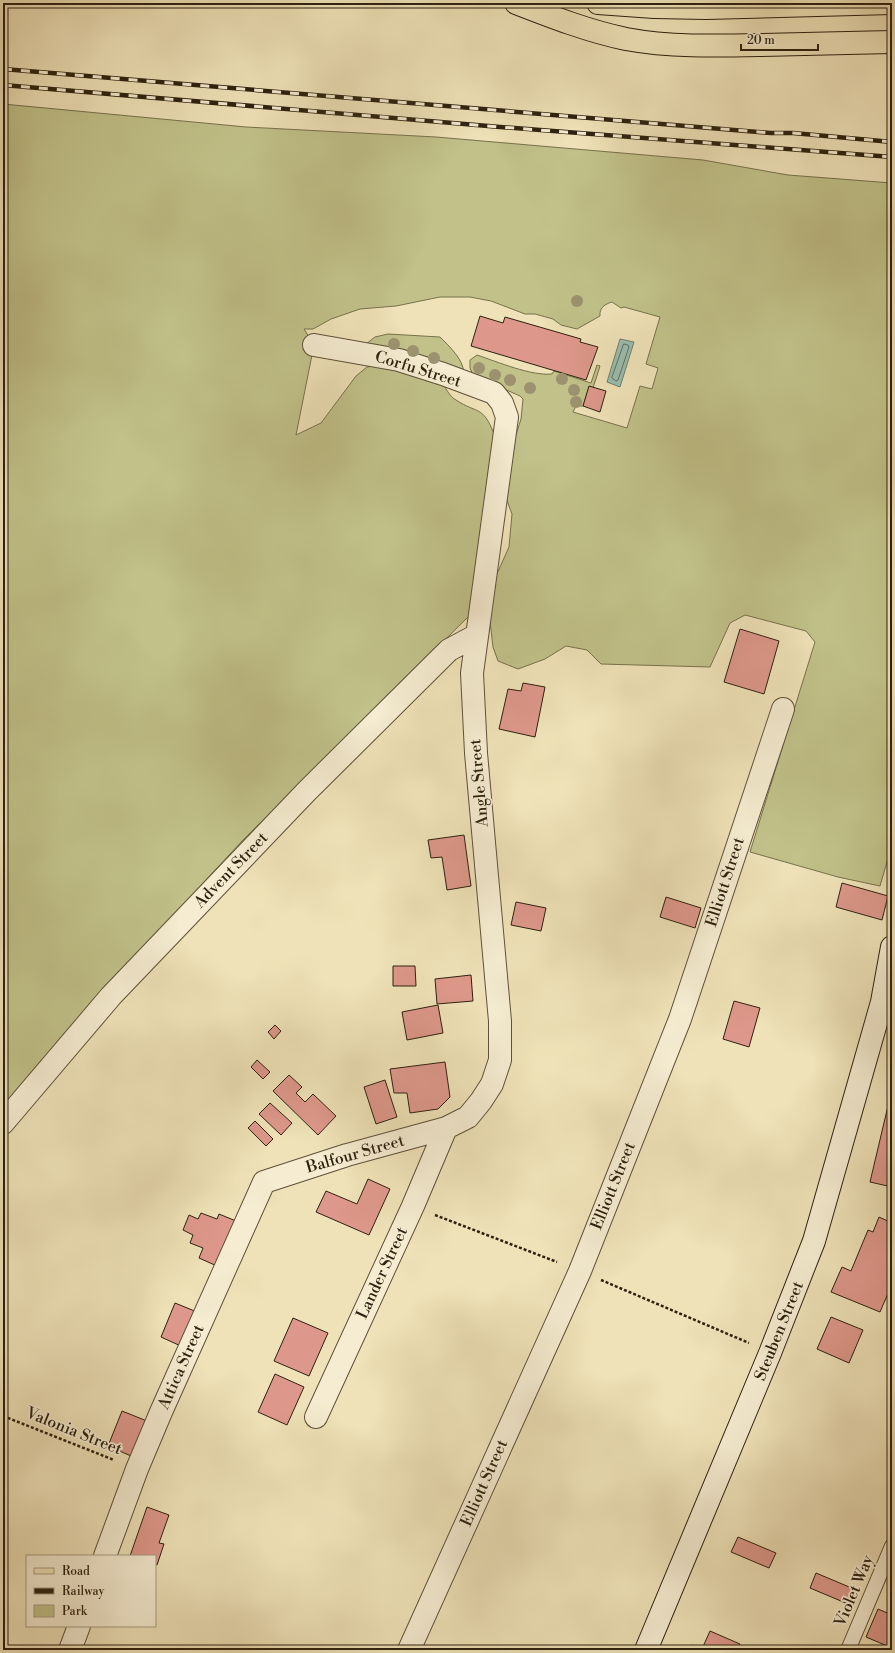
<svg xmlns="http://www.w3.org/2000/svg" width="895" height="1653" viewBox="0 0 895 1653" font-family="'Libre Bodoni',serif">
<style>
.green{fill:#c1c189;stroke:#77714c}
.water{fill:#9abeaf;stroke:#6e7f6f}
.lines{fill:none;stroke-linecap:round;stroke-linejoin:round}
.shore{stroke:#64705f;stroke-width:1}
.building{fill:#de988b;stroke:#2d210f}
.lane-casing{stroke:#5e5139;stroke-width:16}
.street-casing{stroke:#5e5139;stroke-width:24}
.secondary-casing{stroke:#2d210f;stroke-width:24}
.primary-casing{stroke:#2d210f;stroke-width:24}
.path{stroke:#2d210f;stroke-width:2.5;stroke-dasharray:3 2;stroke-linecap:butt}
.lane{stroke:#f5ecd1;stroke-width:14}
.street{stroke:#f5ecd1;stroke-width:22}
.secondary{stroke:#f5ecd1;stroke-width:22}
.primary{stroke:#efe2b8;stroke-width:22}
.rail-casing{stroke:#2d210f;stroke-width:4.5}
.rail{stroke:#f5ecd1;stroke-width:3;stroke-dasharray:9;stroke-linecap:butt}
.tree{fill:#9c926f}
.labels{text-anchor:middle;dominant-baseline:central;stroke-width:3.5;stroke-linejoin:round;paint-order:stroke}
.street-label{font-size:16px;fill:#2d210f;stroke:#f5ecd1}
</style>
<rect width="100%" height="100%" fill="#efe2b8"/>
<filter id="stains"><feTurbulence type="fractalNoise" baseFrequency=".005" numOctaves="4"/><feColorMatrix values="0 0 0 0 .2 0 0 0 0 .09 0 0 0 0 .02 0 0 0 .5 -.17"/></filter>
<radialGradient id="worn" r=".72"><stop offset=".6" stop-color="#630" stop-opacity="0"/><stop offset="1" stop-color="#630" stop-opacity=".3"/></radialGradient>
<path class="green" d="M3 104 246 127 436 137 703 160 788 175 892 183V845L880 886 838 877 750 852 815 642 806 631 745 615 730 623 710 667 601 664 587 650 566 646 545 659 518 669 498 661 493 647 490 621 491 587 509 547 512 514 505 495 509 457 521 419 523 399 520 396 473 375 470 368V360L477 355C498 362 531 376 552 374L554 371 591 383 597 365 600 366 593 388 589 387 583 406H576L573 412 627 428 640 386 652 389 658 368 646 364 660 317 624 307 621 308 612 302C605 304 599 308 600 316L577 329 561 325 553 319 535 314H525L491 301 470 297H440L396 306 360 309 331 319 313 329H304L314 345 296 435 321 423 356 376 367 367 383 364 441 380C445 387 449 396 456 400 477 414 483 405 494 434L472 613 242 841 108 986 3 1113Z
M388 334 440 337C450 347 463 359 464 373L366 344 375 337Z"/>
<path class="water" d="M620 339 634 342 620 387 607 382Z"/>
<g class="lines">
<path class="shore" d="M624 344 628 345 629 347 618 380 616 381 612 378Z"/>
</g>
<path class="building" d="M480 316 503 323 505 317 581 339 580 342 598 347 586 380 471 346Z
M589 386 606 391 600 412 583 406Z
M740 629 779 641 764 694 724 682Z
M523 683 545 687 535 737 499 729 508 689 521 691Z
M464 835 471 886 447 890 442 857 431 858 428 840Z
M842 883 888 896 882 920 836 907Z
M666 897 701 908 695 928 660 917Z
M516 902 546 908 541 931 511 925Z
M393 966H415L416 986H393Z
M471 975 473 1001 437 1004 435 979Z
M734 1001 760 1008 749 1047 723 1039Z
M438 1005 443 1033 407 1040 402 1012Z
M275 1025 281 1031 274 1039 268 1032Z
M257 1060 270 1072 263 1079 251 1067Z
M445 1062 450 1097 438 1109 410 1113 407 1093H394L390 1069Z
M289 1075 302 1087 296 1093 305 1102 313 1094 336 1116 318 1135 273 1091Z
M385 1080 397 1117 376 1124 364 1087Z
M892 1089V1187L870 1182Z
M270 1103 292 1123 281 1135 259 1114Z
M255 1121 273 1139 266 1146 248 1128Z
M368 1179 390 1189 369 1235 316 1212 326 1191 357 1204Z
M201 1213 217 1219 219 1214 236 1221 217 1266 199 1258 203 1248 190 1243 193 1235 183 1230 189 1215 198 1219Z
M879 1217 892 1223V1284L880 1312 831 1292 842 1267 851 1271 868 1230 873 1232Z
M175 1303 197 1312 183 1347 161 1337Z
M831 1317 863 1330 849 1363 817 1349Z
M293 1318 328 1333 309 1376 274 1361Z
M275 1374 304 1387 287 1425 258 1412Z
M122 1411 152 1423 138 1459 108 1446Z
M147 1507 169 1515 159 1543 164 1544 157 1565 155 1564V1556H130Z
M738 1537 776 1553 769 1568 731 1552Z
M816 1573 854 1589 848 1604 810 1588Z
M878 1609 892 1615V1648L866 1637Z
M710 1631 740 1644 737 1650H689L692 1645 702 1649Z"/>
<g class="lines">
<defs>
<path id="lane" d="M848 1650 892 1546"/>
<path id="street" d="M3 1123 111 996 307 791 449 650 477 635
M316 1417 413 1206 446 1128
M105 1556 137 1469 161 1412 264 1182 347 1155 446 1128 468 1117 481 1101 492 1084 500 1060V1021L476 753 472 673 507 417 502 403 494 393 443 374 399 360 314 345
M70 1650 79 1626
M409 1650 580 1271 680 1019 783 709"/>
<path id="secondary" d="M646 1650 770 1353 814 1241 882 1002 892 947"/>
<path id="primary" d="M516 3C552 17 588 31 626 39 669 47 714 46 759 45 803 44 848 43 892 42
M598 3 654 7 706 8 892 3"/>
</defs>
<use href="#lane" class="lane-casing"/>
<use href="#street" class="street-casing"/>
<use href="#secondary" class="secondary-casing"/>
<use href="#primary" class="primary-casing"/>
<path class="path" d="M435 1215 557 1262
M601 1280 749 1343
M3 1416 114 1460"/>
<use href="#lane" class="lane"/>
<use href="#street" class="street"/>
<use href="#secondary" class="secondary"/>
<use href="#primary" class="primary"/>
<defs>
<path id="rail" d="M3 69 770 133H793L892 142
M3 85 500 127 892 157"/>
</defs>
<use href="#rail" class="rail-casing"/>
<use href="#rail" class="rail"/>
</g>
<g class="tree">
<circle cx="577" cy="301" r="6"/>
<circle cx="394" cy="344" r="6"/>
<circle cx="413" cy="351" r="6"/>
<circle cx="434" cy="358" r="6"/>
<circle cx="479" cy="368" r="6"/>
<circle cx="495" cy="375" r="6"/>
<circle cx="562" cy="379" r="6"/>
<circle cx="510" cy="380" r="6"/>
<circle cx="530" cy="388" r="6"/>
<circle cx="574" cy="390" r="6"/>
<circle cx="576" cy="402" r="6"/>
</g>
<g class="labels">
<g class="street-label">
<text transform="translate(418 369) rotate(17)">Corfu Street</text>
<text transform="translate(479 783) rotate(-95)">Angle Street</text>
<text transform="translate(231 870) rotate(-46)">Advent Street</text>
<text transform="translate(725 882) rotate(-72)">Elliott Street</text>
<text transform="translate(355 1154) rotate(-16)">Balfour Street</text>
<text transform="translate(613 1186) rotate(-68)">Elliott Street</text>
<text transform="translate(382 1273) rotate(-65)">Lander Street</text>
<text transform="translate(779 1331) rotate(-68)">Steuben Street</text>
<text transform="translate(181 1367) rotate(-66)">Attica Street</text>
<text transform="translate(74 1431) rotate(22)">Valonia Street</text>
<text transform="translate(484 1483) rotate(-66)">Elliott Street</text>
<text transform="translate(854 1591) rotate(-67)">Violet Way</text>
</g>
</g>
<rect width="895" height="1653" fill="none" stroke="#efe2b8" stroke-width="16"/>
<rect x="4" y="4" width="887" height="1645" fill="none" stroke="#2d210f" stroke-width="2"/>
<rect x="8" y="8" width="879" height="1637" fill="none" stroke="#2d210f"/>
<rect x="26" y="1555" width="130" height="72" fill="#f5ecd1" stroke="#a59b83"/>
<rect x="34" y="1568" width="20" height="6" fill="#efe2b8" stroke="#a59b83"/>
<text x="62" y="1575" font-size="12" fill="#2d210f">Road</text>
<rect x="34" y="1588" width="20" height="6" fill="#2d210f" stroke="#a59b83"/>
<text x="62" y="1595" font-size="12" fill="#2d210f">Railway</text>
<rect x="34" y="1605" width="20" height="12" fill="#c1c189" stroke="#a59b83"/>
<text x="62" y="1615" font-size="12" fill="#2d210f">Park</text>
<path d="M741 44v6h77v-6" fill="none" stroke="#2d210f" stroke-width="2"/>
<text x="747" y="44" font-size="12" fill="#2d210f" stroke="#f5ecd1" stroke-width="3" paint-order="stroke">20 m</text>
<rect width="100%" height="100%" filter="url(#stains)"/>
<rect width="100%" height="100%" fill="url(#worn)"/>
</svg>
